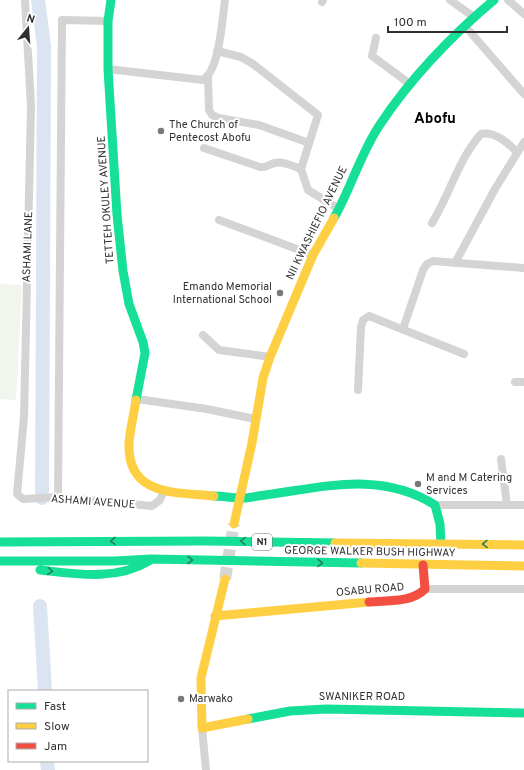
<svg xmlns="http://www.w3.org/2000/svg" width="524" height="770" viewBox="0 0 524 770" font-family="Overpass,sans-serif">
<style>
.green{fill:#f0f5ed}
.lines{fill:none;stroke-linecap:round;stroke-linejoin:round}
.river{stroke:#dbe4f1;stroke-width:14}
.secondary-tunnel{stroke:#d6d6d6;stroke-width:12;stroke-dasharray:12 6;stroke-linecap:butt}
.street{stroke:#d4d4d4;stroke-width:8}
.fast{stroke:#16e098;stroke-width:9}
.slow{stroke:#ffcf43;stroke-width:9}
.jam{stroke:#f24e42;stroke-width:9}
.oneway{stroke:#247f5f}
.poi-dot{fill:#787878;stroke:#fff;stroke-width:1.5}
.labels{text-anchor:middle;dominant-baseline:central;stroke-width:4;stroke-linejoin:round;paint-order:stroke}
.shield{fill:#fff;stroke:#6e6e6e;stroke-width:1}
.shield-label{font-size:10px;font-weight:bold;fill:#303030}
.poi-label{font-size:11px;fill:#303030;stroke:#fff;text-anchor:start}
.street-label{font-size:11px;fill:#303030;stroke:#fff}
.district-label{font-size:15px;font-weight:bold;fill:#000;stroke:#fff}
</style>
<rect width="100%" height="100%" fill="#fff"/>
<path class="green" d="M0 284 22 285 16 400 0 399Z"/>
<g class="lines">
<path class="river" d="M38 0 44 46 42 498
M40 606 45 691
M47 761 48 770"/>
<path class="secondary-tunnel" d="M225 579 234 524"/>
<path class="street" d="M25 0 31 106 24 417 17 494 23 499 58 497 152 506 160 500 164 491
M450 0 474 17
M508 0 524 14
M322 2 323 0
M465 26 524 94
M376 38 372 56 410 84
M217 51 241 57 253 64 318 115 301 169 308 190 339 209
M108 69 203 80C220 69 222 20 225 0
M208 77 209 110 212 115 219 118 259 125 309 143
M204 148 260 167C267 168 269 164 275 163 283 161 293 166 301 169
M219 220 313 255
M432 223C449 196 459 158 481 134 495 131 508 143 517 152
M455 263 495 189 524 142
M403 329 423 270 427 264 433 261 524 268
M203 335 219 350 270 357
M515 382H524
M358 390 361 327 363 320 369 316 464 354
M137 399 207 409 255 419
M501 459 507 505
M58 497 62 20 108 21
M435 505H524
M425 589H524
M202 728 206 770"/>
<path class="fast" d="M111 0 108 21V69L117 215 123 271 129 304 143 342 145 353 136 400
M334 218C351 188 360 155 379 126 409 80 452 35 494 0
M214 496C223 496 232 498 241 498 251 498 262 495 272 494 328 486 383 472 435 505L440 524 441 545
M0 542 207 541 335 543
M0 561H115L151 559 361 563
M40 570C76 574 116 581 149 561
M248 719 290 711 326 709 524 713"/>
<path class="slow" d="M136 400C134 414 130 429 129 443 127 496 174 492 214 496
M234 524 252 443 263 378 270 357 313 255 334 218
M335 543 524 545
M361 563 524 566
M225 579 201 678 202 728 248 719
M215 616 369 602"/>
<path class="jam" d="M369 602C388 600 411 603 425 589L423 565"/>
</g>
<defs><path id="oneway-chevron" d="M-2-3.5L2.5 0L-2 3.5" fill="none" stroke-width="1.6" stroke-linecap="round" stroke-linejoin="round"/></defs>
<g class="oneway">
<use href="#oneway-chevron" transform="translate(113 541) rotate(179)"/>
<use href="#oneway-chevron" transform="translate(243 541) rotate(-179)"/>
<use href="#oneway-chevron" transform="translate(485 544) rotate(179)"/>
<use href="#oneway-chevron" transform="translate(190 560) rotate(1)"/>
<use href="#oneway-chevron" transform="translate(320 563) rotate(1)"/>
<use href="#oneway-chevron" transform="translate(50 571) rotate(5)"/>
</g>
<g class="poi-dot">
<circle cx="161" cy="131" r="4"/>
<circle cx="280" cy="293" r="4"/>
<circle cx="418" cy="484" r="4"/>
<circle cx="181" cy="699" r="4"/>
</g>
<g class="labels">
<rect class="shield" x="252" y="534" width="20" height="16" rx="3"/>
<g class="shield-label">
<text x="262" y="542">N1</text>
</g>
<g class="poi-label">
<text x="169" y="125">The Church of<tspan x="169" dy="13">Pentecost Abofu</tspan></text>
<text x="272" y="287" text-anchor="end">Emando Memorial<tspan x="272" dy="13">International School</tspan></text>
<text x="426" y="478">M and M Catering<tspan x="426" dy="13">Services</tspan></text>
<text x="189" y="699">Marwako</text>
</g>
<g class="street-label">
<text transform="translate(106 200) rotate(-94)">TETTEH OKULEY AVENUE</text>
<text transform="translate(317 223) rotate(-64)">NII KWASHIEFIO AVENUE</text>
<text transform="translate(28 247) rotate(-88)">ASHAMI LANE</text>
<text transform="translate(93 502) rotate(4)">ASHAMI AVENUE</text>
<text transform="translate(370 552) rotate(1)">GEORGE WALKER BUSH HIGHWAY</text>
<text transform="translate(370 590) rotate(-5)">OSABU ROAD</text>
<text x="362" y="697">SWANIKER ROAD</text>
</g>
<g class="district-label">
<text x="435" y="119">Abofu</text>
</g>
</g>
<rect x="8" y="690" width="140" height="72" fill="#ffffff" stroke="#acacac"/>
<rect x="16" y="703" width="20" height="6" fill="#16e098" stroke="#acacac"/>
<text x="44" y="710" font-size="12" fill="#303030">Fast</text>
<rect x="16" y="723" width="20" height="6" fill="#ffcf43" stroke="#acacac"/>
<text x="44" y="730" font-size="12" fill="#303030">Slow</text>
<rect x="16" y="743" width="20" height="6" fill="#f24e42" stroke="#acacac"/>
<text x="44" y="750" font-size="12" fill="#303030">Jam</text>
<g transform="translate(28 28) rotate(17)" stroke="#ffffff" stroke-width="3" paint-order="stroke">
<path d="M0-3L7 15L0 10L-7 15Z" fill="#303030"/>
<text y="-6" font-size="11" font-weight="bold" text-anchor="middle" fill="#303030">N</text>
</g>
<path d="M388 26v6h119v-6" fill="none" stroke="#303030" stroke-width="2"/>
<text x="394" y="26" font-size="12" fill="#303030" stroke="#ffffff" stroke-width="3" paint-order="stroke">100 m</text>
</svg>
